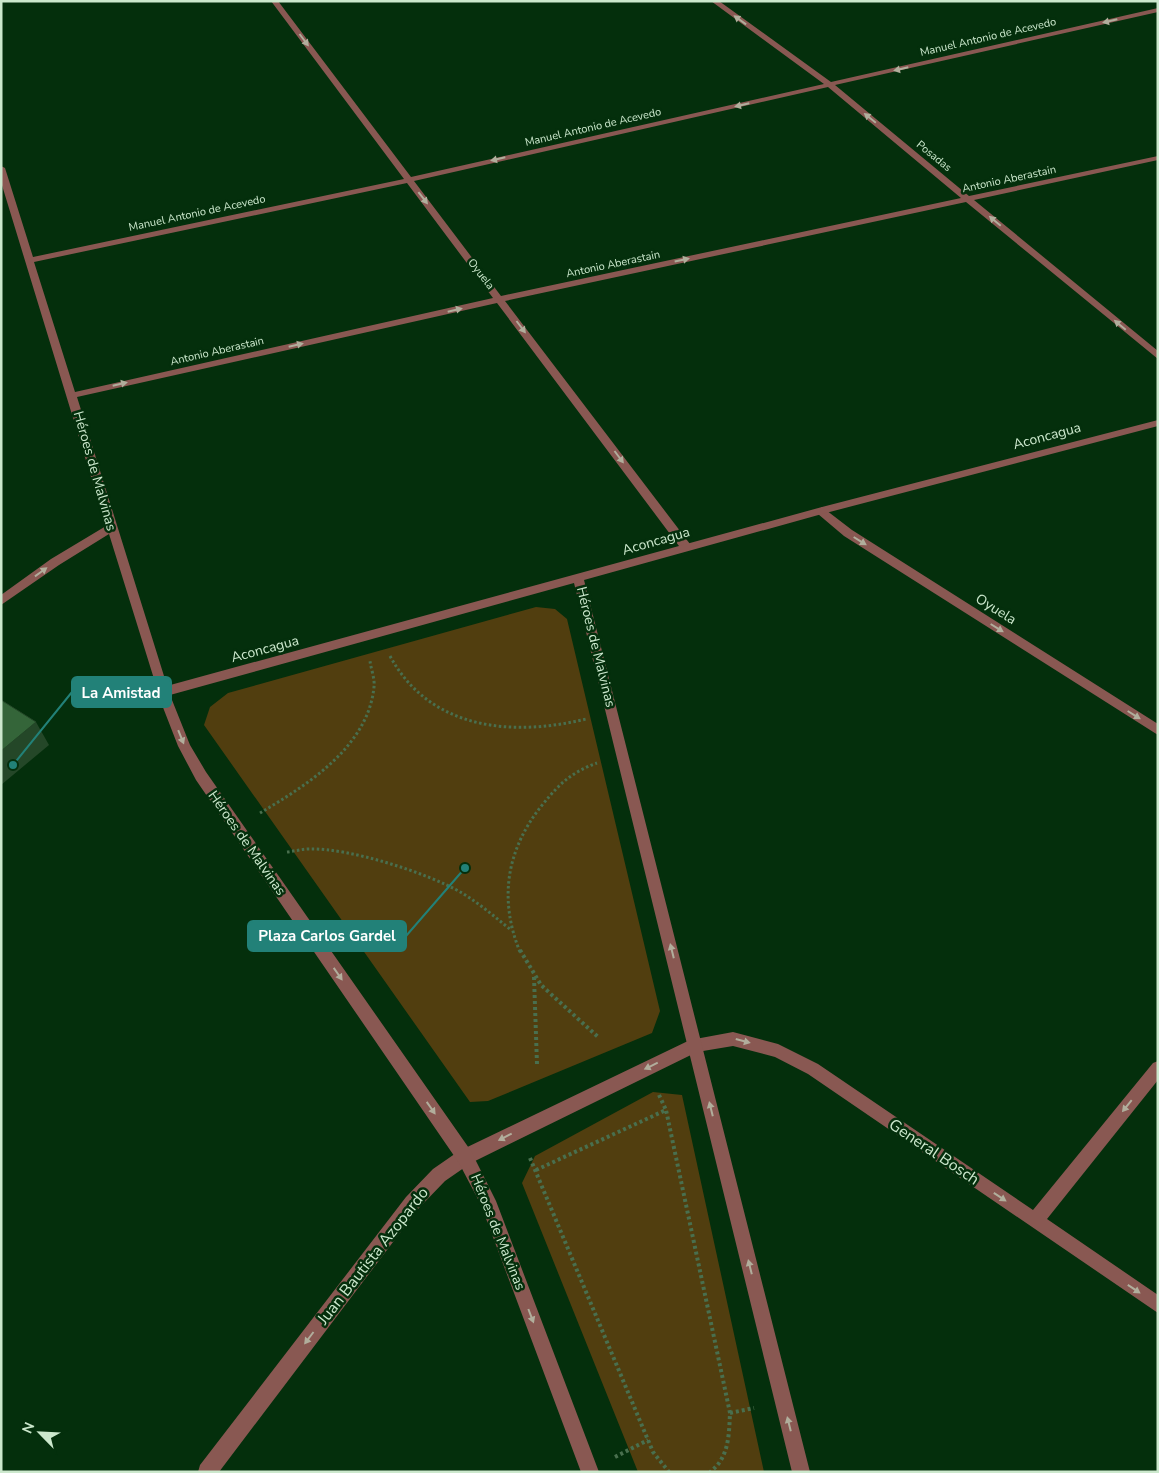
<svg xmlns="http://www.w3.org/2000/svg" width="1159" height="1473" viewBox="0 0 1159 1473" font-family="'Nunito Sans',sans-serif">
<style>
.green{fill:#513e0f}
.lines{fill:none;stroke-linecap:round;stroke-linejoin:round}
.path-far1{stroke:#496f4e;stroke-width:3;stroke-dasharray:2.5 2.5;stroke-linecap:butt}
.path{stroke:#496f4e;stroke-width:4;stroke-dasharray:3 3;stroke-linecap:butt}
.minor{fill:#895852;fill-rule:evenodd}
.tertiary{fill:#895852;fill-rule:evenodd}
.shaded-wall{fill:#244728}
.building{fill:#346539;stroke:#244728}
.oneway{fill:#b1ae9c}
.labels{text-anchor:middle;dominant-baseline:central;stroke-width:5;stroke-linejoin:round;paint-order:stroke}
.far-street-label{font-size:11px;fill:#cce8cd;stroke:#042f0c}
.street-label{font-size:14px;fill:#cce8cd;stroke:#042f0c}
.near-street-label{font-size:16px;fill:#cce8cd;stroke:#042f0c}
.leader{fill:none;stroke:#228178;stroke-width:2}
.callout-dot{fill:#228178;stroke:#042f0c;stroke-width:2}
.callout{fill:#228178;stroke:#228178;stroke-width:2}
.callout-label{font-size:15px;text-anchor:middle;font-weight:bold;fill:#fff}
</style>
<rect width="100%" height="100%" fill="#042f0c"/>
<path class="green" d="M536 607 555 609 567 619 660 1011 652 1033 488 1101 470 1102 204 725 210 707 228 693Z
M653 1092 682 1095 764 1472H638L522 1183 535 1156Z"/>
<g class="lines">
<path class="path-far1" d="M390 656C430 730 512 737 586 719
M260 813C307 785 368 747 374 687 375 679 371 669 370 661
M287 852C295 851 302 849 310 849 350 848 428 873 462 893 480 904 495 917 511 930
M520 952C498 898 507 848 543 804 560 783 572 772 597 763"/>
<path class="path" d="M520 950 541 985 598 1037
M534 977 537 1064
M659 1095 666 1110
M530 1158 653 1452 669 1472
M536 1170 666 1110 730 1413C729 1435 729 1458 710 1472
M730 1413 754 1408
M615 1457 648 1440"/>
<path class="minor" d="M271 1H278L411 177 824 84 711 1H719L831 82 1158 8V12L835 85 969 196 1158 156V160L974 200 1158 351V359L966 202 505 301 690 544 691 547 690 550H682L497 303 77 397 169 692 163 697 159 695 109 534 59 565 1 605V595L51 559 106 526 1 182V166L5 168 33 257 404 179ZM828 87 961 198 501 296 414 181ZM407 183 493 298 75 392 34 262Z
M822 507 852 530 1158 724V735L844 536 818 514 817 511Z
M733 1032 778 1044 818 1064 1033 1210 1153 1063 1158 1061V1080L1047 1219 1158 1295V1313L808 1074 775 1057 733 1046 697 1052 471 1163 445 1181 418 1209 219 1472H198L200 1465 406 1197 433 1169 459 1151 690 1040Z"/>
<path class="tertiary" d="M1158 420V426L822 514 584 580 810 1472H792L574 583 170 695 190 745 206 772 471 1151 496 1201 599 1472H581L481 1205 459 1163 196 780 178 746 157 692 163 687 822 507Z"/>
</g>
<path class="shaded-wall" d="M36 722 49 745 1 785V751Z"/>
<path class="building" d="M1 700 36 722 1 751Z"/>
<defs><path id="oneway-solid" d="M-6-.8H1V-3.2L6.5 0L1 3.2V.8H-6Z" transform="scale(1.25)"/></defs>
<g class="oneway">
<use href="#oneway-solid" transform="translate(740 20) rotate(-144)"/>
<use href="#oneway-solid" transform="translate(1110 21) rotate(167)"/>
<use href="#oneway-solid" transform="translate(304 40) rotate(53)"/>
<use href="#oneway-solid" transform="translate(901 69) rotate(167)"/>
<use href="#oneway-solid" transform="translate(742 105) rotate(167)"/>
<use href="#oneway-solid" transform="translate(870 118) rotate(-141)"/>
<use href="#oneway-solid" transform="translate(498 159) rotate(167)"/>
<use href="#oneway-solid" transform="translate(423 198) rotate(52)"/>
<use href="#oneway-solid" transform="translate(995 221) rotate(-140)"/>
<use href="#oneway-solid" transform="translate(682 260) rotate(-12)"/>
<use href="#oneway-solid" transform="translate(455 310) rotate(-13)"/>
<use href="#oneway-solid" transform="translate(1120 325) rotate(-140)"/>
<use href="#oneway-solid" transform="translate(521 327) rotate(53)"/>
<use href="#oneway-solid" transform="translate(296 345) rotate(-13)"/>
<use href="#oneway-solid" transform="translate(120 384) rotate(-13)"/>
<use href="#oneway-solid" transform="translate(619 457) rotate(53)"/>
<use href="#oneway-solid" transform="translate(860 541) rotate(32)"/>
<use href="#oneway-solid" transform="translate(41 572) rotate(-36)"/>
<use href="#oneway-solid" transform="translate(997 628) rotate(32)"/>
<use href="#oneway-solid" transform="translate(1134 715) rotate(32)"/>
<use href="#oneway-solid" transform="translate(181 737) rotate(68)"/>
<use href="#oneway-solid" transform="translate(672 951) rotate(-104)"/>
<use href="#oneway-solid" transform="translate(338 974) rotate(55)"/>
<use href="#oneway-solid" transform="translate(743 1041) rotate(15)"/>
<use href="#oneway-solid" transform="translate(651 1066) rotate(154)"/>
<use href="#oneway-solid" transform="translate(1127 1106) rotate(129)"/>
<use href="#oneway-solid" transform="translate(431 1108) rotate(55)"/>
<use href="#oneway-solid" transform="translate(711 1109) rotate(-104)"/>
<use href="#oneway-solid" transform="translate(505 1137) rotate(153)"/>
<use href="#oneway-solid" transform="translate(1000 1197) rotate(34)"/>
<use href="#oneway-solid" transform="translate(750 1267) rotate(-104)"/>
<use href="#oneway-solid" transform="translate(1134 1289) rotate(34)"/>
<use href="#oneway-solid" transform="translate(531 1316) rotate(69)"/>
<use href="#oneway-solid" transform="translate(309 1338) rotate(127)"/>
<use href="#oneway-solid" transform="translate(789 1424) rotate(-104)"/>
</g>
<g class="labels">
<g class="far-street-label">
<text transform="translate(988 37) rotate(-13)">Manuel Antonio de Acevedo</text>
<text transform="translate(593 127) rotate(-13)">Manuel Antonio de Acevedo</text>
<text transform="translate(934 156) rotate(39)">Posadas</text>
<text transform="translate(1009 179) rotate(-12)">Antonio Aberastain</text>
<text transform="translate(197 213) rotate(-12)">Manuel Antonio de Acevedo</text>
<text transform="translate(613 264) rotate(-12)">Antonio Aberastain</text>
<text transform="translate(481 274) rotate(52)">Oyuela</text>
<text transform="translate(217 351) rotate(-13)">Antonio Aberastain</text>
</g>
<g class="street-label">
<text transform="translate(1047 436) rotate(-15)">Aconcagua</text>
<text transform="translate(95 471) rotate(74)">Héroes de Malvinas</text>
<text transform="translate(656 541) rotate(-16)">Aconcagua</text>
<text transform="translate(996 609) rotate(32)">Oyuela</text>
<text transform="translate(596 647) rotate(76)">Héroes de Malvinas</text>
<text transform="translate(265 649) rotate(-15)">Aconcagua</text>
<text transform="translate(247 843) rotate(55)">Héroes de Malvinas</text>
<text transform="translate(498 1232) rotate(68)">Héroes de Malvinas</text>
</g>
<g class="near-street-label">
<text transform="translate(934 1152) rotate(34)">General Bosch</text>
<text transform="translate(373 1256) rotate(-52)">Juan Bautista Azopardo</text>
</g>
</g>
<path class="leader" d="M13 765L72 692M465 868L406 936"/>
<g class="callout-dot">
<circle cx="13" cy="765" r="5"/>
<circle cx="465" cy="868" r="5"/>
</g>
<g class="callout">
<rect x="72" y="677" width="99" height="30" rx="5"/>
<rect x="248" y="921" width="158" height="30" rx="5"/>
</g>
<g class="callout-label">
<text x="121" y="698">La Amistad</text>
<text x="327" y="941">Plaza Carlos Gardel</text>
</g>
<rect width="1159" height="1473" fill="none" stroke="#cce8cd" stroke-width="5"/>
<g transform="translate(40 1433) rotate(294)" stroke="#042f0c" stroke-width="4" paint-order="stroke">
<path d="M0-4L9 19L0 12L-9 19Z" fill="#cce8cd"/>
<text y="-8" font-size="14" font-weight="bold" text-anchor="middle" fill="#cce8cd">N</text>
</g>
</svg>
